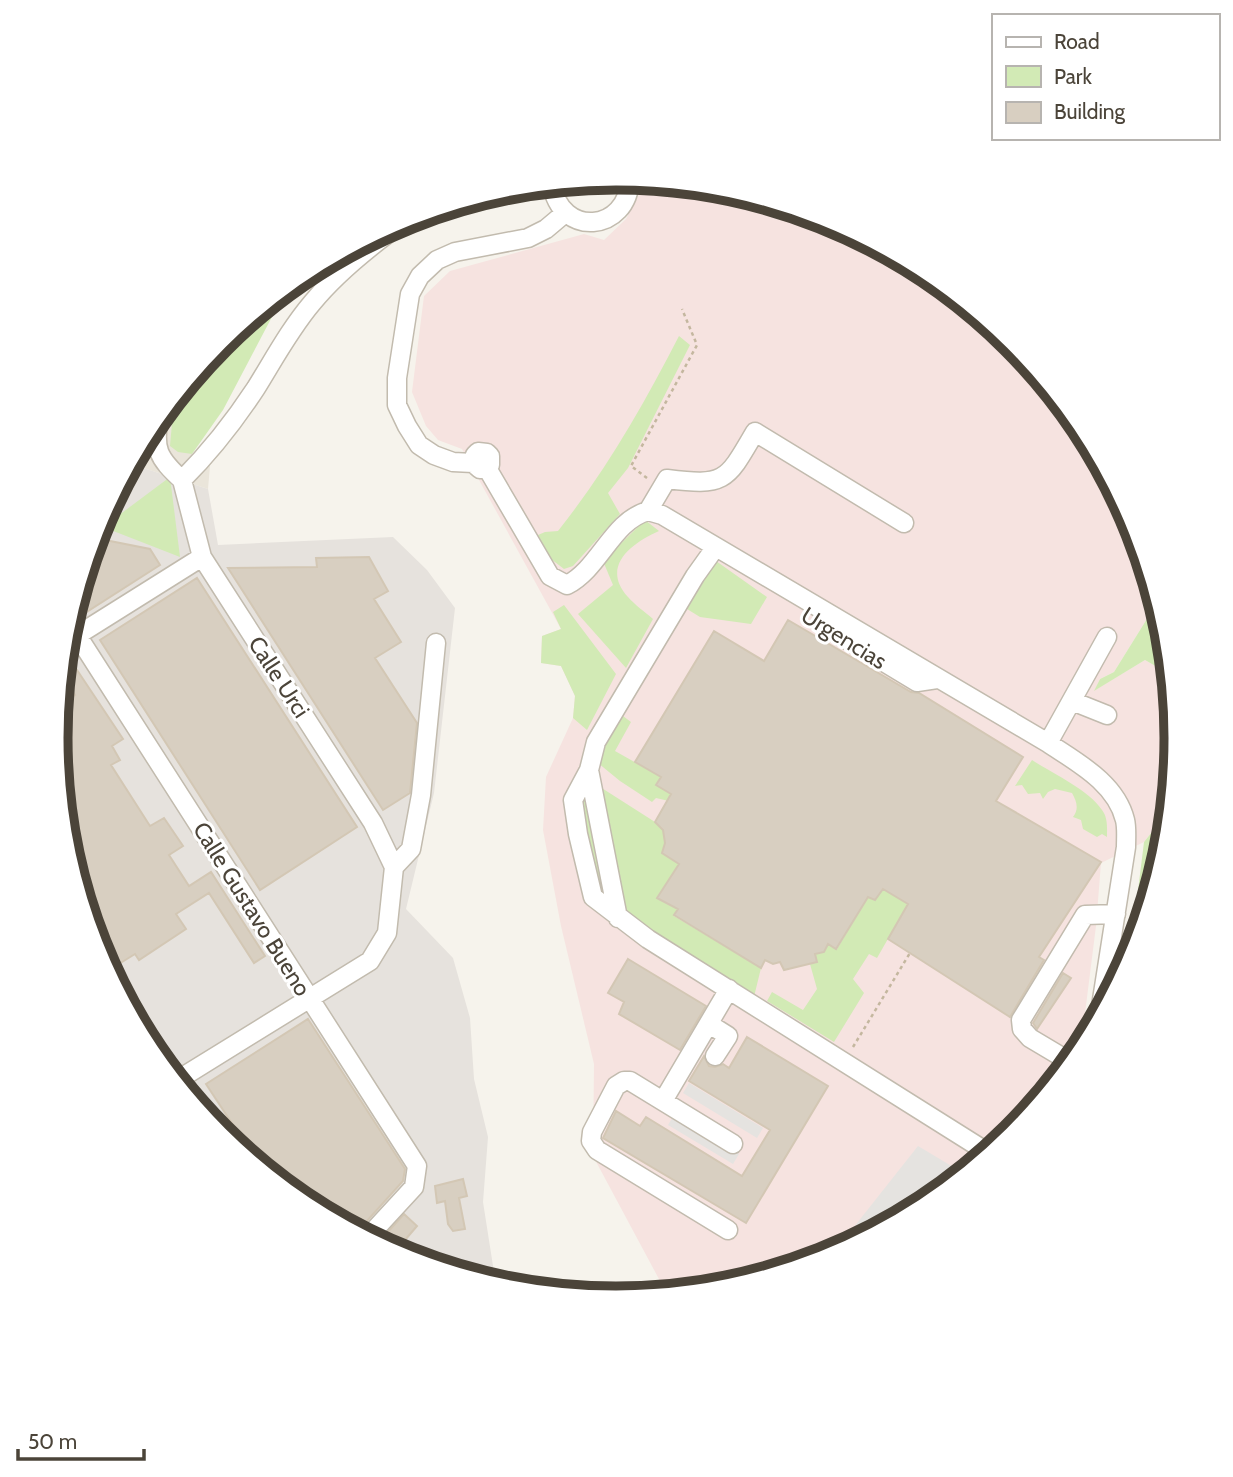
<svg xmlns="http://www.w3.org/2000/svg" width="1233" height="1477" viewBox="0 0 1233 1477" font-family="Cabin,sans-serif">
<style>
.residential{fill:#eae5da}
.industrial{fill:#e6e2dd}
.medical{fill:#f6e3e0}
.green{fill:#d2eab5}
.parking{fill:#e5e3e0}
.building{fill:#d8cfc1;stroke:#d3c7b4;stroke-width:2}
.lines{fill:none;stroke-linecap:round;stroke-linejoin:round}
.minor-casing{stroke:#c2bbae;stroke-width:21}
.path{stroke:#c4b79f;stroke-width:2.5;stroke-dasharray:3.5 3.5;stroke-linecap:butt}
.minor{stroke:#fff;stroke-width:18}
.labels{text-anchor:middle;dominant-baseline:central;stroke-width:6;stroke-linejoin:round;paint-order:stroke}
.street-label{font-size:23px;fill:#4b4439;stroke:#fff}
.rim{fill:none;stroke:#4b4439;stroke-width:9}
</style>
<rect width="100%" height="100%" fill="#f6f3ec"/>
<path class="residential" d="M174 399 171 440 210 466 208 489 131 464 151 427Z"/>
<path class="industrial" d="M131 464 208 489 218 545 393 537 427 570 455 608 434 793 406 909 453 958 470 1018 474 1079 488 1137 483 1202 496 1285 402 1256 305 1204 220 1135 150 1050 99 953 67 847 56 738 67 629 99 524Z"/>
<path class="medical" d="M646 181 736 192 831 221 928 273 1013 342 1083 427 1134 524 1152 582 1150 614 1114 672 1100 679 1095 690 1145 660 1171 675 1175 721 1167 763 1164 794 1167 813 1144 842 1101 863 1096 926 1080 1053 1013 1135 928 1205 831 1256 725 1288 667 1294 593 1156 594 1064 561 926 543 830 546 777 573 718 575 696 561 666 541 663 542 636 561 629 462 449 438 440 426 426 412 392 424 296 450 271 584 234 604 240 626 219Z"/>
<path class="green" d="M323 263 274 313 223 410 192 454 178 452 170 446 174 399 220 342 305 272Z
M679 336 690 345 628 468 608 493 620 514 573 566 564 569 551 559 538 535 545 532 558 531C607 469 643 406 679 336Z
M170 477 180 557 103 527Z
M645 520 659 531C632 543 600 566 628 597 635 605 645 612 653 619L626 668 578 614 613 585 603 561Z
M716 561 767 597 751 624 700 617 687 609Z
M1152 582 1166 630 1171 675 1145 660 1094 691 1100 679 1114 672 1150 614Z
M564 605 616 674 587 730 573 718 575 696 561 666 541 663 542 636 561 629 553 612Z
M619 713 631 722 615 751 661 777 656 785 676 797 673 802 656 798 652 802 620 781 598 763Z
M1175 721 1177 739 1166 848 1134 953 1129 963 1144 842 1167 813C1163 783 1169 752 1175 721Z
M1032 760C1052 773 1089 790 1102 810 1108 818 1107 827 1107 837L1102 834 1097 837 1083 829 1081 820 1073 817C1079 809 1077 802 1072 793L1055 789 1048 792 1043 799 1040 793 1028 794 1022 785 1015 786Z
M597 785 655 822 663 830 665 843 679 864 658 898 678 909 674 916 761 968 752 1005 593 897 573 800Z
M883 889 908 904 877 958 869 954 853 979 864 993 834 1042 767 1001 772 992 803 1010 817 989 810 964 817 962 815 954 824 952 828 944 837 949 868 897 875 900Z"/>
<path class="parking" d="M689 1083 763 1128 757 1138 683 1093Z
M674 1115 739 1154 733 1164 668 1125Z
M918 1146 965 1174 928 1205 831 1256Z"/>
<path class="building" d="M95 538 150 549 160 565 74 620 70 618Z
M369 557 388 591 374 599 401 642 375 658 417 723 410 793 383 810 228 568 317 567 316 558Z
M197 578 357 827 260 890 100 640Z
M788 620 911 692 919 693 1023 757 996 801 1101 862 1039 957 1044 960 1010 1017 888 939 908 904 883 889 875 900 868 897 836 949 828 944 824 952 815 954 817 962 784 970 780 962 773 964 765 960 761 968 674 915 678 909 657 898 679 864 662 853 665 843 663 830 655 822 671 794 656 785 661 777 635 762 714 631 764 661Z
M73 664 123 739 112 746 120 760 111 765 150 826 164 818 183 846 169 855 189 886 211 872 265 956 254 963 209 893 176 914 186 929 139 960 135 954 114 967 107 957 103 960 67 847 56 738 59 705 75 695 62 675 63 671Z
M628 959 706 1006 680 1050 619 1014 624 1002 608 993Z
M1063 973 1071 978 1037 1029 1033 1023Z
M308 1019 405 1169 403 1181 357 1232 305 1204 262 1169 206 1084Z
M747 1037 828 1086 746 1223 603 1138 616 1111 640 1126 646 1117 742 1176 770 1130 689 1081 704 1056 709 1066 715 1067 723 1064 729 1068Z
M463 1179 467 1196 459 1198 465 1229 453 1231 448 1224 445 1201 437 1203 435 1186Z
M404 1214 417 1226 399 1247 385 1235Z"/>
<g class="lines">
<defs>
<path id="minor" d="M552 184C560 238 628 233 630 179
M159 416C153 449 158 458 182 480 210 452 235 420 256 388 274 359 290 329 312 303 339 270 374 243 408 219
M473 463 475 455 478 452 487 453 490 456V465L487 468 480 469 473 463 453 462 434 455 419 445 407 426 397 405V378L410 294 420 276 437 260 455 252 528 238 546 229 565 213
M487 468 550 576 567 585C600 568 612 521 648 511L667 479C725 486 726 482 755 432L904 523
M182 480 202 557 373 823 394 867
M648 511 662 515 1048 743C1078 763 1116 783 1125 820 1127 828 1126 838 1126 847L1099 1019
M715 548 695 576 596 742 589 770 573 800 578 834 593 897 648 939 990 1154
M826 627 917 682 937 679
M67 629 77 635 417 1166 414 1187 367 1238
M65 643 202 557
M1072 701 1107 715
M1048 743 1107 637
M589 770 618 918
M394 867 411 849 421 795 436 643
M709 1024 728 1036 715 1056
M1072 1063 1030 1038 1022 1029 1021 1020 1085 915 1116 914
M180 1078 203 1114
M176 1081 370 961 387 933 394 867
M663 1101 729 989
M728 1230 597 1150 591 1141 592 1132 616 1086 624 1081H630L733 1144"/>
</defs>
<use href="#minor" class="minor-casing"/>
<path class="path" d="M647 478 631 466 697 345 682 309
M853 1047 910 953"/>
<use href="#minor" class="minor"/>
</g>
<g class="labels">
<g class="street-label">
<text transform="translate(844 638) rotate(32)">Urgencias</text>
<text transform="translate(279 677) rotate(57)">Calle Urci</text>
<text transform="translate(252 909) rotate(58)">Calle Gustavo Bueno</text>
</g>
</g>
<path d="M0 0H1233V1477H0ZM68 738a548 548 0 1 1 1096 0a548 548 0 1 1-1096 0Z" fill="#fff" fill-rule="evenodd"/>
<path class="rim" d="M68 738a548 548 0 1 1 1096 0a548 548 0 1 1-1096 0Z"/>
<rect x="992" y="14" width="228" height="126" fill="#ffffff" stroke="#b7b4b0" stroke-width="2"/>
<rect x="1006" y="37" width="35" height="10" fill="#ffffff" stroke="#b7b4b0" stroke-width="2"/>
<text x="1054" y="49" font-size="21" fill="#4b4439">Road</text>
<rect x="1006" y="66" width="35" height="21" fill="#d2eab5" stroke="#b7b4b0" stroke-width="2"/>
<text x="1054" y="84" font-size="21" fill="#4b4439">Park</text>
<rect x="1006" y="102" width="35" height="21" fill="#d8cfc1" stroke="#b7b4b0" stroke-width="2"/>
<text x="1054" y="119" font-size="21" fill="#4b4439">Building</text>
<path d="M18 1449v10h126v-10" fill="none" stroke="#4b4439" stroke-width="3.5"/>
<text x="28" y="1449" font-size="21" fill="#4b4439" stroke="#ffffff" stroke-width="5" paint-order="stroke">50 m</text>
</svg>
